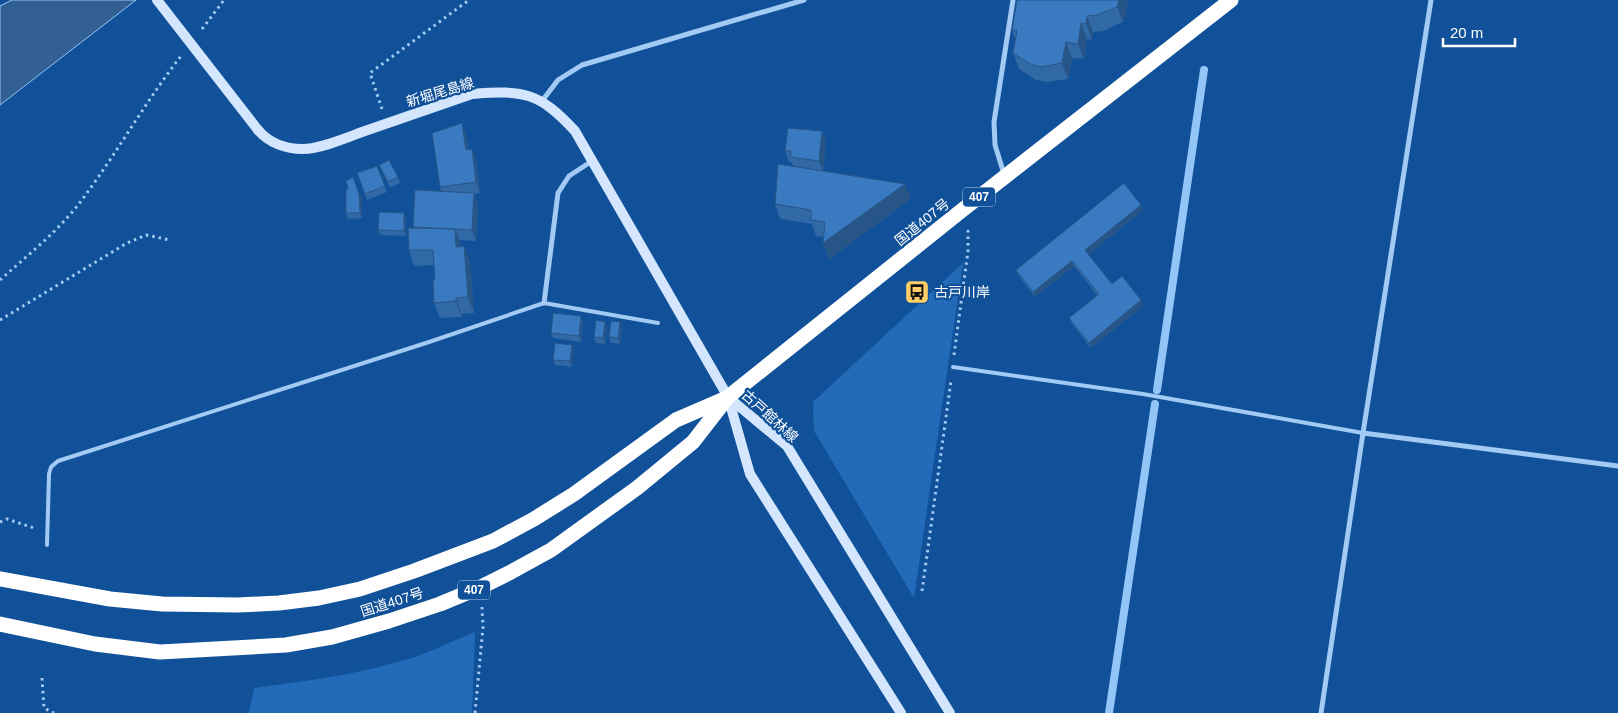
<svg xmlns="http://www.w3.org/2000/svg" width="1618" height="713" viewBox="0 0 1618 713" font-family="Arial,'Noto Sans JP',sans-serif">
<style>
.green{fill:#236bb8}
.water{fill:#326095;stroke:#94c5f8}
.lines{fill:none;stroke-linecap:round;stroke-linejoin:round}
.stream{stroke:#94c5f8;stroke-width:8}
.path{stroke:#a3caf4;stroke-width:3;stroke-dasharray:2.5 4;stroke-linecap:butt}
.lane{stroke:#a3caf4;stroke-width:4}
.street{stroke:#a3caf4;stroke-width:5}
.secondary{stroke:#d3e6fd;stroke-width:10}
.highway{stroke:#fff;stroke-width:15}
.secondary-bridge{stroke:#d3e6fd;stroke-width:10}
.wall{fill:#3169a6}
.shaded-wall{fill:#285587}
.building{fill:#397ac1;stroke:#285587}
.labels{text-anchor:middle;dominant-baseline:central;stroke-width:4.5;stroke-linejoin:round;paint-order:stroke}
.shield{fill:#105199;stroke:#b7cbe0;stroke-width:1}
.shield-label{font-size:12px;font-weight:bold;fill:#fff}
.street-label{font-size:14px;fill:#fff;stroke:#105199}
.poi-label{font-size:14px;fill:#fff;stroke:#105199;text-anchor:start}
</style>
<rect width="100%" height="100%" fill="#105199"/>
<path class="green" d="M963 263 914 598 814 431 813 402Z
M475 632 472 713H249L254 688C307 681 360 674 412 658 433 651 454 640 475 632Z"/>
<path class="water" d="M12 0H136L0 105V6Z"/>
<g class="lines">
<path class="stream" d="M1157 390 1204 70
M1109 713 1155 404"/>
<path class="path" d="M202 29 224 0
M382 109 370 73 469 0
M0 280C29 254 61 229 84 197 118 151 146 101 181 56
M0 320 127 243 146 235 170 240
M954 355 968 251V230
M0 522 7 519 34 528
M922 591 951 381
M42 678 44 708 54 713
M475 713 483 627 482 607"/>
<path class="lane" d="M953 367 1143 394 1363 433
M47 545 49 474 51 467 58 461 426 343 544 303 658 323"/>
<path class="street" d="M542 101 558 80 582 65 804 0
M1004 174 995 145 994 122 1013 0
M544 303 558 193 569 176 592 161
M1363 433 1618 466
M1321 713 1363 433 1431 0"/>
<path class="secondary" d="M258 130C269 143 286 149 303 149 320 149 346 138 362 132 399 119 435 107 472 94 524 90 539 92 575 131L728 397 750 474 901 713
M728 397 787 446 950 713"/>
<path class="highway" d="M0 579 110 599 162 604 238 605 279 603 319 598 360 589 414 571 493 541 534 519 574 494 676 420 727 398
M0 624 95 644 160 652 286 645 332 637 389 621 440 604 481 587 511 572 551 550 637 488 693 442 728 397 961 211 1231 0"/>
<path class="secondary-bridge" d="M157 0 258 130"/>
</g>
<path class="wall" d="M1017 0H1126L1128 6 1123 22 1103 31 1093 32 1092 40 1087 39 1084 59 1072 58 1068 79 1047 82 1036 80 1019 69 1013 53 1015 39 1012 30Z
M466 134 469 150 472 149 476 160 480 193 474 194 478 204 476 241 459 240 461 246 470 262 474 313 462 314V317L440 318 434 303 435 279 434 265 414 266 409 250 414 228 413 227 441 191 440 187Z
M826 142 823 171 911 199 829 259 823 243 824 237 816 236 812 224 780 219 775 204 793 166 792 162H789L785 151Z
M379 165 398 177 400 183 390 188Z
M377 166 387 192 367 200 357 173Z
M359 194 362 199V218L348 219 346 213Z
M1143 210 1088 255 1112 284 1141 300 1143 306 1091 348 1072 324 1069 318 1097 295 1074 266 1035 297 1018 275 1016 270Z
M406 219V236L380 235 378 230Z
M581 316 583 322 581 342 553 338 551 333Z
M605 322 607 327 605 344 596 343 594 337Z
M622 327 620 344 611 343 609 337Z
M574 350 572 367 555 365 553 360Z"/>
<path class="shaded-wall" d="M1119 0H1126L1128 6 1123 22 1117 7Z
M1087 16 1093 32 1092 40 1086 24Z
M1081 23 1087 39 1084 59 1078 44Z
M1066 42 1072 58 1068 79 1062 63Z
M462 123 466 134 470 161 466 150Z
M822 131 826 142 823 171 819 161Z
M472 149 476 160 480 193 476 182Z
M905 184 911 199 829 259 823 243Z
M474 193 478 204 476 241 472 230Z
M359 194 362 199V218L360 213Z
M1141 205 1143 210 1087 256 1085 250Z
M404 213 406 219V236L404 231Z
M455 229 461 244V262L456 247Z
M464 246 470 262 474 313 468 297Z
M1072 261 1074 266 1035 297 1033 292Z
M456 298 462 314V317L456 301Z
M1141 300 1143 306 1091 348 1089 343Z
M581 316 583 322 581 342 579 336Z
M605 322 607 327 605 344 603 338Z
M620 322 622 327 620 344 618 338Z
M572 345 574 350 572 367 570 361Z"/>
<path class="building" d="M1017 0H1119L1117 7 1097 15 1087 16 1086 24 1081 23 1078 44 1066 42 1062 63 1041 67 1030 64 1013 53 1017 30H1012Z
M462 123 466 150 472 149 476 182 440 187 432 133Z
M788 128 822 131 819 161 790 157 791 151H785Z
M389 160 398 177 388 182 379 165Z
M778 164 905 184 823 243 825 222 811 220V210L775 204Z
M377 166 385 186 365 194 357 173Z
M353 177 359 194 360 213H346V191L348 187 346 181Z
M1124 183 1141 205 1085 250 1112 284 1122 276 1141 300 1089 343 1069 318 1099 294 1072 261 1033 292 1016 270Z
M415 190 474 193 472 230 413 227Z
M379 212 404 213V231L378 230Z
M408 228 455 229 456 247 464 246 468 297 456 298V301L434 303 433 280 435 279 433 250H409Z
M553 313 581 316 579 336 551 333Z
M596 320 605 322 603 338 594 337Z
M611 321 620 322 618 338 609 337Z
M555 343 572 345 570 361 553 360Z"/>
<defs>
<symbol id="bus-square" viewBox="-11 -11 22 22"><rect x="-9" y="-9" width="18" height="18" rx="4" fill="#ffce66" stroke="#105199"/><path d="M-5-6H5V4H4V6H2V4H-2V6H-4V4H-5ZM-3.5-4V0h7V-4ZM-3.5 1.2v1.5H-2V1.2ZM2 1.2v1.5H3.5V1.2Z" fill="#111"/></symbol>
</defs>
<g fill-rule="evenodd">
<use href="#bus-square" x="903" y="278" width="28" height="28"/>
</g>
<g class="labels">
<g class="shield">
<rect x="963" y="187.5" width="32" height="19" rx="4"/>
<rect x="458" y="580.5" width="32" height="19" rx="4"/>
</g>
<g class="shield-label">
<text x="979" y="197">407</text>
<text x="474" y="590">407</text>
</g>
<g class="street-label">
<text transform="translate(440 92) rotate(-17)">新堀尾島線</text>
<text transform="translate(922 222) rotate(-39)">国道407号</text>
<text transform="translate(770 416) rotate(42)">古戸館林線</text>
<text transform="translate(392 602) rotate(-18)">国道407号</text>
</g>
<g class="poi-label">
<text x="934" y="292">古戸川岸</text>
</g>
</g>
<path d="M1443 38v8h72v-8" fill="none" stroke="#ffffff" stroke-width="2.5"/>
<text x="1450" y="38" font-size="15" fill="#ffffff" stroke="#105199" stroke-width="4" paint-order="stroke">20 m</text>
</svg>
